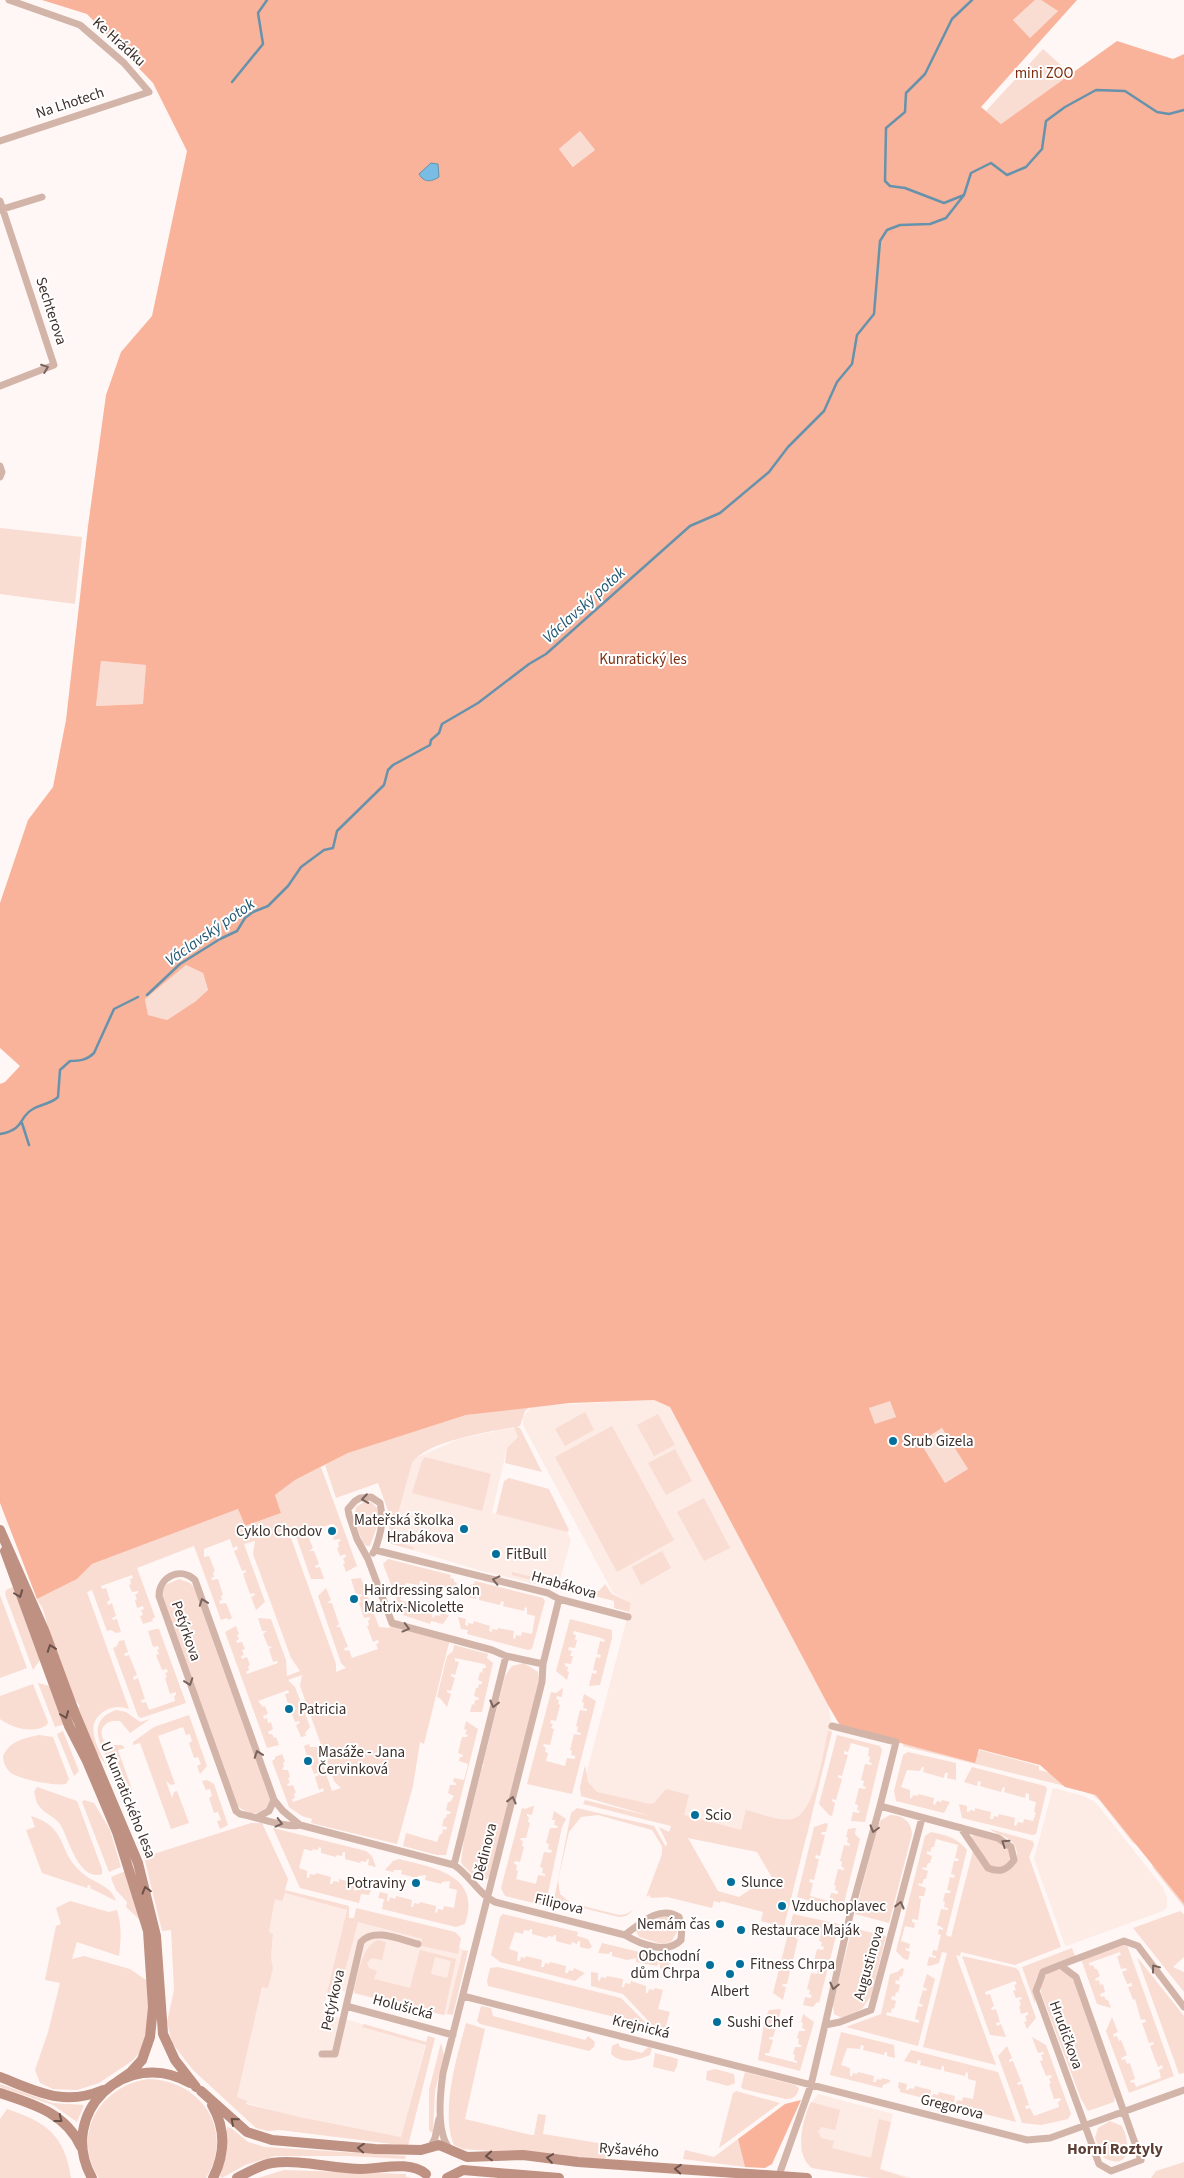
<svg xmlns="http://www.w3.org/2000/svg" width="1184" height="2178" viewBox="0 0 1184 2178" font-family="'Source Sans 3',sans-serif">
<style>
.built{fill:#fdebe5}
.green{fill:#f9dcd2;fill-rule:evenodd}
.forest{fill:#f9b39b;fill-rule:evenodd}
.water{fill:#79bde4;stroke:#6792ac}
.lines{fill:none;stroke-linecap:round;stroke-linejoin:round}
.stream{stroke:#6792ac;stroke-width:2.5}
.street{stroke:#d3b4a9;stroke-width:7}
.secondary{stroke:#bf9182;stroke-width:10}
.oneway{stroke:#79645d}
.oneway2{stroke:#6a5149}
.poi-dot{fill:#03709c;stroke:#fff;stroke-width:2}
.labels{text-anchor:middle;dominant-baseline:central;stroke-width:4;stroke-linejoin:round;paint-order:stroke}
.street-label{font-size:15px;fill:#3d2f2a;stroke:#fff}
.park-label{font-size:15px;fill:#7e2e0f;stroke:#fff}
.poi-label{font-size:15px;fill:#3d2f2a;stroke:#fff;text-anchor:start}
.water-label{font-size:16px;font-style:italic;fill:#235772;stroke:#fff}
.neighbourhood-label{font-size:16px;font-weight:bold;fill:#5c3e35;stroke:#fff}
</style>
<rect width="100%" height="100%" fill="#fff7f5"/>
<path class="built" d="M654 1400 670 1407 828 1705 832 1726 831 1735 807 1836 791 1844 581 1794 631 1603 613 1593 523 1425V1418L531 1406Z
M515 1427 518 1437 507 1448 492 1513 567 1532 571 1540 558 1587 552 1588 478 1570 413 1550 414 1547 399 1543 393 1532 412 1463 416 1458 459 1439Z
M1053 1788 1084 1796 1096 1803 1162 1886 1167 1898V1907L1163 1911 1066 1946 1065 1945 1034 1859Z
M285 1893 347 1910 323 2013 426 2042 401 2137 282 2113 246 2103V2101L237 2097 262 1987 273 1969 271 1958 273 1934 269 1932 275 1899Z
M358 1922 422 1939 421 1946 457 1954 459 1947 463 1950 447 2014 444 2015 339 1990Z
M818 2094 893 2114 880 2169 912 2178H871L812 2168 805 2161 801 2150 802 2136 808 2108Z"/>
<path class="green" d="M1035 0H1041L1058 11 1030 38 1013 20Z
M1043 49 1071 74 1001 124 986 111Z
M580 131 595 150 574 167 559 149Z
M0 528 82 537 75 604 0 594Z
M101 661 146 665 143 704 96 706Z
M186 965 203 973 208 991 196 1001 167 1020 148 1015 145 999Z
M890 1400 896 1417 875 1425 869 1408Z
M531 1406 525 1411 520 1426 516 1427 520 1428 542 1472 505 1463 507 1448 518 1437 514 1427C489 1432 426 1441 412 1463L393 1532 399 1543 414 1547 413 1550 388 1543 390 1516 378 1483 336 1498 325 1465 348 1453 466 1415Z
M585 1412 594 1430 565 1446 555 1429Z
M658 1414 675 1445 654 1456 637 1425Z
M612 1426 674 1540 617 1572 555 1457Z
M942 1428 968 1469 945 1483 920 1442Z
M675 1449 692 1481 666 1495 648 1463Z
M425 1457 491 1474 482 1511 412 1493 422 1461Z
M321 1467 357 1566 346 1572 343 1564 345 1563 343 1558 346 1557 345 1554 340 1556 337 1548 339 1547 338 1542 341 1541 339 1539 334 1540 332 1533 334 1532 332 1527 335 1526 334 1524H331L304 1534 305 1537 308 1536 313 1548 309 1551H314L319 1564 315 1566 316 1568 320 1567 324 1579H311L296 1536 297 1526 283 1531 291 1538 336 1664V1672L346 1668 341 1663 318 1596 326 1588 331 1600 327 1603H332L339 1624 336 1627H340L348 1647 344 1648 345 1651 349 1650 352 1658 378 1649 376 1644 379 1643 378 1640 373 1642 367 1626 369 1625 368 1621 370 1619 369 1617 364 1618 359 1603 361 1602 359 1597 362 1596 361 1594 356 1595 351 1579 361 1578 379 1627 389 1628 392 1623 450 1639 424 1744 420 1742 413 1786 397 1844 311 1823 312 1819 302 1816 289 1807 272 1761 275 1759V1757L282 1754 285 1761 283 1763 284 1767 282 1768 283 1770H288L290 1777 288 1778 290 1783 287 1784 288 1786 293 1785 296 1793H294L295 1798 292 1799 293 1802 324 1791 323 1788 319 1790 315 1777 319 1775 318 1773 314 1774 309 1761 313 1760 312 1757 308 1759 304 1746 309 1744 310 1747H317L332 1791 341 1788 334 1781 300 1686 302 1675 288 1680 295 1687 310 1727 305 1733 306 1736 301 1737 296 1725 300 1723 299 1721 295 1722 290 1709 294 1708 293 1706 289 1707 285 1694 289 1693 288 1690 258 1701 263 1707 265 1706 268 1714 263 1716 264 1719 267 1718 268 1723 271 1722 273 1729 268 1732 269 1734H272L274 1738 276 1737 279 1745 267 1748 225 1632 236 1626 239 1634 237 1635 239 1639 236 1641 237 1643 242 1642 245 1649 242 1650 244 1655 241 1656 242 1659 247 1657 250 1665 248 1666 249 1670 246 1672 247 1674 278 1663 277 1661 273 1662 269 1649 272 1647 268 1646 263 1634 267 1631H262L258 1618 271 1619 286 1660 287 1676 300 1671 291 1658 253 1554 255 1541 244 1544 265 1602 256 1610 251 1597 255 1595 254 1593 250 1594 243 1574 246 1572V1570L242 1571 234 1551 238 1549 237 1546 233 1548 230 1539 204 1549V1557L209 1556 215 1571 213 1572 214 1577 211 1578 212 1580 218 1579 223 1595 221 1596 222 1600 219 1601 220 1604 226 1603 232 1618 228 1620 227 1618 221 1620 194 1546 137 1568 155 1617 152 1619 153 1621 143 1624 140 1616 143 1615 141 1610 144 1609 143 1606 137 1608 135 1600 137 1599 135 1595 138 1593V1591L132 1592 129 1585 131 1584 130 1579 133 1578 132 1575 101 1586 102 1589 106 1588 110 1600 107 1602 108 1605 112 1603 116 1616 112 1618 113 1620 117 1619 121 1632 116 1633 111 1630 107 1631 92 1590 87 1592 129 1709C119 1706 112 1706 103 1712 83 1726 99 1748 106 1765L96 1752 78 1708 80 1706 72 1696 53 1645 43 1609 37 1599 77 1579 92 1564 238 1509 245 1526 281 1513 275 1495 295 1480Z
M509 1478 549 1489 569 1530 567 1532 496 1514 504 1481Z
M704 1498 730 1548 704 1561 677 1512Z
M366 1501 371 1502 379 1510V1521L370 1546H366L363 1543 354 1519 356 1507Z
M662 1551 671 1568 641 1585 632 1567Z
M388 1559 451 1575 450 1578 454 1579V1582L457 1583 455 1594 446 1591V1587H444L443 1591 422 1585 423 1581H420L419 1585 406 1583 400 1600 409 1603 408 1611 411 1612 412 1609 416 1610 417 1607 433 1611 432 1617 434 1618 435 1615 440 1616 441 1613 449 1615 443 1624 431 1621 430 1624 403 1615 383 1564Z
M512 1572 594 1592 599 1591 605 1584 612 1594 631 1603 629 1612 614 1608V1601L512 1575Z
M179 1579 190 1583 195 1588 272 1799 270 1806 262 1813C252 1815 241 1811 235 1803L162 1601V1591L165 1585Z
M475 1581 543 1598 545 1601 532 1649 528 1650 467 1634 468 1630 461 1629 458 1617 466 1619 465 1625 468 1626V1623L473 1624 474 1621 490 1626 489 1631 492 1632V1629L497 1630 498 1628 514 1631 513 1638 515 1639 516 1635 521 1636 522 1632 532 1634 535 1616 527 1614V1608L525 1607 524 1611 503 1606 504 1602 501 1601 500 1605 479 1600V1596L477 1595 476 1599 463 1596 466 1586 474 1584Z
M13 1587 40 1660 33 1670 5 1594 6 1590Z
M0 1595 27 1668 0 1678Z
M570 1619 612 1630V1638L600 1685 589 1686 592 1673 596 1674 597 1671 593 1670 596 1657 600 1658 601 1655 597 1654 600 1641 604 1642 605 1640 601 1638 574 1631 573 1634 576 1635 575 1640H577L575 1648 569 1647 568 1650 572 1651 570 1656H573L571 1664 565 1663V1666L568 1667 567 1671 569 1672 567 1680 556 1671Z
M156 1629H159L186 1703 141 1718 138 1716 113 1648 117 1646 119 1641 124 1640 128 1652 124 1654 125 1656 129 1655 137 1675 133 1677 134 1680 138 1678 145 1699 141 1700 142 1703 146 1702 149 1710 175 1701 174 1696 176 1695V1692L170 1694 165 1678 167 1677 165 1673 168 1672 167 1669 162 1670 156 1655 159 1654 157 1650 159 1649 158 1646 153 1647 148 1631Z
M454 1645 488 1654 487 1658 493 1663 482 1712H470L472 1704 474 1705 475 1700H478L479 1698 474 1696 476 1688H478L479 1684H482V1682L478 1680 480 1672 482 1673 483 1668H486V1666L484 1664 455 1658V1661L459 1662 455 1675 451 1674V1676L455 1678 451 1691 447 1690V1692L451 1694 447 1707 440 1698 437 1697 447 1656 453 1651Z
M524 1663 538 1672 539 1683 490 1877C481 1883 476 1880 471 1873 468 1869 464 1868 461 1862L464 1839 482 1768 484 1765 483 1764 505 1676 512 1666Z
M38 1683 50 1686 65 1724 55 1727Z
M33 1684 48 1722 47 1725C33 1734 12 1728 0 1719V1696Z
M563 1688 562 1697 557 1696 556 1699 559 1700 558 1704 560 1705 556 1721 551 1720 550 1723 553 1724 551 1728 554 1729 550 1745 544 1744 543 1746 546 1748 545 1752 548 1753 546 1761 565 1766 567 1758 575 1759V1756L571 1755 572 1751 570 1750 574 1734 580 1735 581 1733 577 1732 578 1727 576 1726 580 1710 587 1711V1709L583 1708 584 1703 582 1702 584 1694 596 1701 572 1794 527 1784 551 1692 556 1693Z
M116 1710 126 1712 140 1722 150 1719 130 1733 120 1721C103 1718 95 1734 108 1745H122L125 1748 118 1750 133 1792 115 1765 112 1766C100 1746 85 1721 116 1710Z
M189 1715 207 1766 200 1774 197 1766 201 1764 198 1757 194 1758 189 1743 192 1741 190 1734 186 1735 183 1727 158 1736 175 1784 171 1785 166 1781 172 1798 174 1792 177 1791 189 1823 171 1829 140 1743 133 1745V1742L154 1727Z
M466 1721 478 1729 446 1855H437L403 1846 406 1833 437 1842 440 1834H442L443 1829 446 1830 447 1827 442 1826 444 1818H446L447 1814H450L451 1812 446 1810 448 1802H450L454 1796 448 1793 450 1785H456V1783L453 1782 454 1778 464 1780 468 1764 459 1761 460 1757H462L463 1755 458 1753 462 1737H467L468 1735 465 1734 467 1730 464 1729Z
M868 1725 978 1754 980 1750 1039 1766V1770L1092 1783 1184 1902V1907L1153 1868C1152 1858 1141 1847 1132 1842L1100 1801 1093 1795 1077 1789 903 1746 905 1738Z
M63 1731 79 1771 74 1776 57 1734Z
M828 1731 832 1732 784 1927 761 1921 763 1912 721 1901 720 1903 714 1901 712 1908 667 1897 651 1898 649 1895 646 1897 662 1854V1846L652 1830 598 1815 581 1817 569 1832 558 1880 560 1894 571 1903 619 1915 626 1914 634 1910 626 1916 619 1917 563 1903 559 1908H553L554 1900 571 1813 577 1808 654 1826 666 1847 667 1843 659 1827 669 1832 671 1826 583 1804 585 1800 653 1817 581 1796 580 1787 585 1765 588 1782 597 1792 650 1804 654 1803 666 1789 689 1795 684 1815 741 1830 746 1810C759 1813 779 1822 792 1819 815 1815 823 1752 828 1731ZM688 1838 757 1852 774 1881 766 1886 754 1887 739 1897 718 1891Z
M39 1735 53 1737 69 1779 66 1784C54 1786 22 1780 11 1773 7 1770 3 1763 3 1756 10 1741 24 1738 39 1735Z
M837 1735 880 1746 882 1750 865 1822 851 1821 853 1812 859 1813 860 1811 857 1810 858 1805 855 1804 859 1788 865 1789 866 1787 863 1786 864 1781 861 1780 865 1764 871 1765 872 1763 869 1762 870 1757 868 1756 869 1748 851 1743 848 1752 844 1751V1754L848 1755 842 1776 838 1775V1777L842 1779 836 1800 832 1799V1801L835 1803 832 1816 829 1815 819 1804Z
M908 1752 956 1763V1780L947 1778 948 1773H945L944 1778 923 1772 924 1767H922L920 1771 907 1770 901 1787 910 1790V1798H912L913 1795 918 1796V1794L934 1798 933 1804 935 1805 937 1801 941 1802 942 1800 950 1802 944 1813 896 1801 894 1791 903 1755Z
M972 1767 1045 1786 1047 1789 1036 1834 1032 1835 962 1818 959 1804 967 1806V1812H969L970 1810 975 1811V1808L991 1812 990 1819H993L994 1816 998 1817 999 1814 1015 1818 1014 1825 1016 1826 1018 1822 1023 1823 1024 1819 1033 1821 1036 1813 1034 1812 1036 1802 1029 1800V1794L1026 1793 1025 1798 1004 1792 1005 1788 1003 1787 1001 1792 980 1786 981 1782 978 1781 977 1786 964 1782Z
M207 1780 214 1784 228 1825 220 1829 217 1821 221 1820 218 1812 214 1813 209 1798 212 1796 210 1789 206 1790 202 1781Z
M37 1787 77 1801 102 1869V1874C78 1882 68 1836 60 1824 54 1816 44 1813 39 1806 35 1801 36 1797 34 1792Z
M84 1800 94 1803 110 1830 121 1867 109 1872 82 1802Z
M533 1806H534L532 1815 527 1814V1816L529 1817 528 1822 530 1823 526 1838H521L520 1840 523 1841 522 1846 524 1847 520 1862 515 1861 514 1864 517 1865 516 1870 518 1871 516 1879 536 1884 538 1875 545 1876V1874L542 1873 543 1868 540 1867 544 1852 551 1853 552 1850 548 1849 549 1844 546 1843 550 1828H557L558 1826 554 1825 555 1820H552L554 1811 566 1819 562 1827 547 1898 542 1905 505 1896 501 1888 522 1808 525 1809Z
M890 1815C903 1815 911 1821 912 1834L889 1923 855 1914 878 1825 881 1820Z
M31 1816C68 1827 57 1851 81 1872 94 1884 110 1884 116 1901L90 1888 91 1886 88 1885 87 1888 42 1873 26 1830 35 1827Z
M251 1823H262L288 1879 285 1890 349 1906V1918H354L356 1908 455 1932 461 1938 458 1954 421 1946 422 1939 358 1922 341 1986 334 1996 326 1997 347 1910 285 1893 282 1901 275 1899 269 1932 273 1934 271 1958 273 1968 268 1988 262 1987 237 2097 247 2101 246 2104 300 2117 401 2137 426 2045 362 2027 364 2024 426 2042 428 2036 435 2038 408 2146 280 2130 268 2131 256 2128 193 2070 172 2043 167 2022 174 1990 171 1930 162 1931 144 1857Z
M826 1823 828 1824 826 1832H822L821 1834 825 1835 820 1856 816 1855 815 1858 819 1859 814 1880 810 1879 809 1882 813 1883 810 1896 829 1901 831 1893 838 1894V1891L835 1890 836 1886 834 1885 838 1869 844 1870V1868L841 1866 842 1862 840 1861 844 1845 849 1846 850 1844 847 1842 848 1838 846 1837 848 1829 856 1828 855 1834 860 1839 842 1911 797 1897 814 1827Z
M273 1828 366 1851 372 1856 376 1867 368 1865 369 1859H367L366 1862 361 1861 360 1863 345 1859V1852H343L342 1856 337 1855 336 1857 321 1853V1848L319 1847 318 1850 313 1849 312 1851 304 1849 299 1868 307 1871V1878H309L310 1874 315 1875 316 1873 331 1877 330 1884H332L334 1881 339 1882V1879L355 1883 354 1890 356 1891 358 1886 363 1888V1885L372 1887 369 1895 361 1894 359 1903 300 1888Z
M990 1829 1033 1841 1034 1845 1029 1857 1061 1947 1015 1965 961 1952 960 1956 956 1955 996 2065 923 2047 947 1953 942 1952 939 1963 930 1966 927 1965 929 1957 936 1958V1956L932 1955 933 1950 937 1951 941 1935 938 1934 939 1929 943 1930V1928L937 1925 941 1909 948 1910V1908L944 1907 945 1902 943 1901 945 1893H950L951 1891 947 1890 950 1877 954 1878 955 1875 951 1874 954 1861H958L959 1859 955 1858 958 1845 936 1839 934 1847H932L930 1852 927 1851V1854L932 1856 930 1863H928L926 1868 923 1867 922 1869 928 1871 926 1879H924L922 1884 919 1883 918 1885 926 1888 924 1896H919V1898L921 1899 918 1920 912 1919V1922L915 1923 914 1928 905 1926 901 1941 910 1944 909 1949 906 1948 905 1950 910 1952 908 1960 904 1959 896 1951 925 1836 931 1832C947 1835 957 1838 967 1850L946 1935 951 1937 973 1851 995 1873C1012 1874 1025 1853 1011 1841 1005 1835 996 1834 990 1829Z
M973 1835 1003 1842 1011 1852 1009 1861 1001 1868 990 1866 970 1839Z
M399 1859C433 1868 482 1874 465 1924L456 1927 382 1909 384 1899 378 1898 380 1892 388 1894 387 1901H389L390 1897 395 1899 396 1896 412 1900 411 1907H413L414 1903 419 1904 420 1902 436 1906 435 1912 437 1913 438 1909 443 1910 444 1906 454 1908 457 1890 449 1888 450 1881 442 1882 441 1884 425 1880 426 1875 418 1876 417 1878 401 1874 402 1870H394L393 1872 385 1870 393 1861Z
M126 1871 141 1921 126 1907 127 1902 116 1890 111 1878 113 1876Z
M70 1901 109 1912 117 1910C122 1926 121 1940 119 1956L77 1942 72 1959 84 1956 130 1969 146 1980 149 1989 148 2028 141 2051 132 2061 99 2083 77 2090 53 2089 40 2083 35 2070 48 2032 60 1983 45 1980 56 1926 61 1924 56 1908Z
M1180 1911 1184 1914V1957L1173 1967 1184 1972V1992L1133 1928Z
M503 1914 578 1932 577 1936 588 1939 592 1947 588 1949 580 1947V1941H578L577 1944 572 1942 571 1945 556 1941V1935H554L553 1937 548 1936 547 1938 532 1934V1929H530L529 1931 524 1930 523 1934 515 1932 509 1949 518 1952 517 1961H520L521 1957 525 1958 526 1956 542 1960 541 1967H544L545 1963 549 1964 550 1962 566 1966 565 1973H568L569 1970 573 1971 574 1968 585 1973 575 1981 500 1962 491 1955 500 1917Z
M793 1914 839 1924 819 2003 817 2002 813 2007 803 2005 805 1997 811 1998 812 1995 809 1994 810 1990 807 1989 811 1973 817 1974 818 1972 815 1970 816 1966 813 1965 817 1949 823 1950 824 1947 821 1946 822 1942 819 1941 821 1933 802 1928 799 1937 795 1936V1938L798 1939 793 1960H789L788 1962 792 1963 787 1984H783L782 1986 786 1987 783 2000 773 1993Z
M661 1916C672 1917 677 1921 677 1932L671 1942 662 1944 639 1937 636 1931Z
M852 1928 886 1936 871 1996 862 2009 842 2018 834 2014 833 2004Z
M378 1940 386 1942 382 1960 372 1958 367 1963 369 1968 377 1971 374 1979 410 1988 420 1950 456 1959 444 2015 355 1993 354 1989C359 1974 361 1947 378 1940ZM435 1957 451 1961 447 1978 431 1974Z
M602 1943 656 1956 666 1955 671 1956 668 1970 660 1968V1964L658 1963 657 1966 636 1962V1958L627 1960 612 1956V1952H610L609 1954 598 1953Z
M1121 1944 1127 1945 1174 2076 1129 2093 1106 2031 1112 2017 1118 2032 1113 2034 1114 2037 1117 2036 1119 2041 1121 2040 1127 2055 1121 2058 1122 2060 1125 2059 1127 2064 1130 2063 1135 2079 1130 2081 1131 2083 1134 2082 1136 2087 1161 2078 1159 2070 1163 2068 1162 2065 1158 2067 1150 2046 1154 2044 1153 2042 1149 2043 1142 2023 1146 2022 1145 2019 1141 2020 1135 1999 1133 2000 1128 1987 1132 1986V1983L1127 1984 1122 1972 1127 1970 1126 1968 1121 1969 1117 1956 1121 1955 1120 1952 1089 1963 1090 1966 1093 1965 1095 1969H1097L1100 1976 1095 1979 1096 1981 1099 1980 1100 1985 1103 1984 1105 1992 1100 1994 1101 1997 1104 1996 1106 2000H1108L1111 2008 1097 2004 1081 1959Z
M1072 1948 1075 1956C1059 1962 1034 1966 1035 1988 1035 1994 1036 1998 1035 2004L1022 1967Z
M463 1950 468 1951 453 2015 447 2014Z
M962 1956 1016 1968 1019 1971 1036 2018 1027 2029 1024 2022 1027 2021 1025 2016 1028 2015V2012L1021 2014 1019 2006 1021 2005 1019 2000 1022 1999 1021 1997 1016 1998 1013 1991 1016 1990 1014 1985 1017 1984 1015 1981 985 1992 986 1995 990 1994 994 2006 991 2008 992 2010 996 2009 1000 2022 996 2023 997 2026 1001 2024 1006 2037 990 2035Z
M1137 1957 1184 2016V2073L1179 2074Z
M498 1967 621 1998 648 2025 488 1986 487 1981 490 1968Z
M902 1968 904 1969 902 1977 900 1976 899 1981 896 1980 895 1983 900 1985 898 1993 896 1992 895 1997 892 1996 891 1999 896 2001 894 2009 892 2008 891 2013 887 2012 886 2015 890 2016 919 2023V2020L915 2019 918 2006 922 2007 923 2005 919 2003 923 1990 926 1991 927 1989 923 1987 927 1974 935 1979 918 2046 846 2027 881 2014 890 1974 897 1972Z
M1058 1969 1069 1973 1075 1983 1115 2096 1114 2102 1088 2111 1081 2099 1041 1993C1039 1981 1046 1972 1058 1969Z
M591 1972 598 1973V1980L600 1981 601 1977 606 1978 607 1976 623 1979 622 1987H624L625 1983 630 1984 631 1981 646 1986V1993H648L649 1989 654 1990 655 1988 663 1990 658 2009 670 2012 665 2029 654 2027 623 1994 591 1986Z
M481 2006 491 2008 493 2016 585 2040 588 2036 595 2042 594 2047 589 2051 480 2024 477 2021Z
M781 2009 778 2022 774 2021 773 2023 777 2025 773 2037H770L769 2039 773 2040 769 2053H765V2055L797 2063V2061L794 2060 795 2055 793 2054 795 2047H801V2045L798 2044 799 2039 797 2038 799 2031H805V2029L802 2028 803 2023 801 2022 803 2014 814 2022 800 2071 758 2060 765 2018 769 2010Z
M466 2023 485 2029 465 2119 531 2135H534L538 2114 546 2115 543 2134 610 2145 612 2147 605 2159 463 2149 454 2145C440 2112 457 2056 466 2023Z
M841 2032 894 2045 895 2058 887 2056V2052H885L884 2055 863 2050 864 2046 861 2045 860 2049 847 2048 841 2065 850 2068V2076H852L853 2073 857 2074 858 2072 874 2076 873 2082H876L877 2079 881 2080 882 2078 890 2080V2082L883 2085 882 2088 830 2075Z
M1032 2037 1046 2045 1071 2114 1068 2119 1041 2125 1022 2123 998 2056 1007 2046 1012 2058 1009 2060V2062L1013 2061 1021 2081 1017 2083 1018 2085 1022 2084 1029 2105 1025 2106 1026 2109 1030 2108 1034 2116 1059 2107 1058 2102 1061 2100 1060 2098 1054 2099 1049 2084 1051 2083 1049 2079 1052 2077 1051 2075 1046 2076 1040 2061 1043 2060 1041 2055 1044 2054 1043 2052 1038 2053Z
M441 2043 444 2055 435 2091 433 2132H431L429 2130V2090Z
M618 2043 620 2047 642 2053 648 2047 652 2048 650 2055C638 2060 622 2065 611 2054L612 2046Z
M911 2050 998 2072 1016 2122 900 2092V2089L898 2088 899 2082 907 2084 906 2090H908L910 2088 914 2089 915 2086 931 2090 930 2096H932L933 2094 938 2095 939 2092 955 2096 954 2103H956L957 2100 962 2101 963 2097 973 2099 976 2081 968 2079V2073L966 2072 965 2076 944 2071V2066H942L941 2070 920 2065 921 2061 918 2060 917 2064 904 2061Z
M655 2053 678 2059 677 2066 674 2072 653 2067Z
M715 2069 734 2074 735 2083 728 2086 706 2080 707 2071Z
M745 2072 795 2085 799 2088C797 2096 794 2099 786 2099L743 2089 741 2087Z
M149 2079C202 2081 235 2131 206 2178H99C70 2134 101 2085 149 2079Z
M0 2084 53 2103 84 2105 77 2122 53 2105 0 2087Z
M736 2091 780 2103 719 2148 733 2093Z
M811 2102 840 2110 835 2130 822 2127 818 2131 821 2138 834 2141 832 2148 871 2158 879 2119 891 2122 880 2169 906 2178H871L812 2168C794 2154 802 2120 811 2102Z
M7 2109C46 2122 65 2135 71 2178H0V2119Z
M1110 2121 1122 2126C1131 2144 1131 2171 1104 2158L1095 2138 1098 2128Z
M227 2127 231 2128 248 2142 265 2147 406 2156 405 2159 349 2156H275L245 2165 222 2178 220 2176 227 2151Z
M738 2139 745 2167 683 2159 685 2150 714 2157Z
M1184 2162V2178H1151L1156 2171Z
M284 2170 406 2174V2177L413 2178H258Z"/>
<path class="forest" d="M42 0H1035L1013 20 1030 38 1058 11 1041 0H1077L981 107 1001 124 1117 41 1173 59 1184 54V1904L1096 1795 1065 1787 1040 1765 979 1749 975 1763 841 1727 828 1705 670 1407 654 1400 570 1403 466 1415 348 1453 295 1480 275 1495 281 1513 245 1526 238 1509 92 1564 77 1579 37 1599 0 1503V1084L5 1082 20 1066 0 1048V903L28 820 53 787 66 720 88 526 106 395 121 352 152 316 187 151 153 83 87 14ZM580 131 595 150 573 167 559 149ZM101 661 146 665 143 704 96 706ZM186 965 203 973 208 990 196 1001 167 1020 148 1015 145 999ZM890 1401 896 1417 875 1424 869 1408ZM942 1428 968 1469 945 1483 920 1442Z
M801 2100 772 2164 765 2168 745 2167 738 2139 785 2104Z"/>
<path class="water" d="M431 163 438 164 439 177C431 182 424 183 419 174Z"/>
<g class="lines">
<path class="stream" d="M972 0 952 19 925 74 906 93 905 112 886 128 885 181 890 186 905 188 944 203 964 195 971 173 991 163 1007 175 1026 167 1042 149 1046 121 1065 107 1096 90 1125 91 1157 112 1169 114 1184 110
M232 82 263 44 258 13 267 0
M147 995 180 964 220 939 237 931 245 918 253 912 268 906 288 886 301 867 324 850 333 848 337 831 384 785 388 770 393 765 430 745 431 740 439 733 442 724 478 703 529 664 546 654 690 526 720 513 769 472 788 447 824 411 837 382 852 364 857 335 874 314 880 241 887 230 900 225 930 224 946 218 964 195
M22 1123 29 1145
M0 1134C26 1129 18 1117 33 1109 41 1104 51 1104 58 1097L60 1070 70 1061C80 1061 87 1060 94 1053L114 1009 138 997"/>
<path class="street" d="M0 141 149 92 124 63 80 25 9 0
M0 201 54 365 0 386
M0 210 42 197
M0 466 2 472 0 477
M375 1550C381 1533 384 1521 380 1503L371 1497 360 1498 355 1501 348 1509 349 1515 357 1539 368 1559 392 1623 492 1650 506 1656 543 1664
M373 1553 375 1550 548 1593 559 1599 628 1617
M832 1726 896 1742 880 1806
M258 1817 269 1811 274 1800
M922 1818 871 2010 840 2022 825 2025 850 1915 880 1806 998 1838 1011 1847 1014 1860C1007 1870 1000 1873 988 1868L961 1828
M300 1825 283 1811 274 1800 195 1580C180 1566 159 1577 159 1596L236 1811 240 1814C253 1816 289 1829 300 1825L454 1865C470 1875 478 1894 495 1902L625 1935C640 1944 667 1955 681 1940L682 1927 679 1917C659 1905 641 1923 625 1935
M454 1865 506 1656
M1060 1965 1076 1977 1141 2160 1111 2171 1099 2164 1036 1991 1043 1972Z
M1060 1965 1124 1941 1138 1946 1184 2007
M463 1996 1027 2140 1050 2138 1184 2090
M346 2006 453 2035
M322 2054H335L361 1942C374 1927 401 1940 418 1944
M430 2148 435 2138 439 2119
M449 2148C436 2131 440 2094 443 2073L542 1682 543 1664 559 1599
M778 2178 811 2085 825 2025"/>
<path class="secondary" d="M0 1530 44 1630 74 1711 138 1863 156 1936 163 2034 175 2060 196 2087
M5 1551 69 1726 87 1761 117 1832 148 1931 153 2007 150 2037 142 2060 131 2072 118 2081
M0 2077C37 2091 63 2107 103 2090
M201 2091 247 2132 272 2140 375 2149 421 2150 439 2145 467 2157 523 2155 578 2162 807 2178
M0 2093C33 2104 66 2113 81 2147
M212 2105C226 2129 225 2154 213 2178
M92 2178C56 2113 126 2046 190 2083
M237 2178C248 2172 260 2165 272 2163 302 2159 332 2169 361 2169 381 2169 409 2160 426 2174
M447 2178 463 2170 559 2178"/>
</g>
<defs><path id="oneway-chevron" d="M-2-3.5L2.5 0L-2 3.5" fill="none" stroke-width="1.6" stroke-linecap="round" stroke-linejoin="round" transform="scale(1.25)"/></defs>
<g class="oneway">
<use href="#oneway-chevron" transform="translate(45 368) rotate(-21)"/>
<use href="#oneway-chevron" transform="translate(365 1499) rotate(172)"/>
<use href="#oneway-chevron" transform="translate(496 1580) rotate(-167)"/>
<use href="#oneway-chevron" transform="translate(203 1602) rotate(-110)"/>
<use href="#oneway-chevron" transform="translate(406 1628) rotate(15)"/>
<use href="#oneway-chevron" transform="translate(189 1682) rotate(71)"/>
<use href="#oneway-chevron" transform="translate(494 1704) rotate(104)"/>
<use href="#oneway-chevron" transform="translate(258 1754) rotate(-110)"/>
<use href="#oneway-chevron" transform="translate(512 1800) rotate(-76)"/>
<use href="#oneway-chevron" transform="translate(279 1823) rotate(14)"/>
<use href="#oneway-chevron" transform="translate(874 1829) rotate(106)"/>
<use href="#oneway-chevron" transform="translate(1005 1843) rotate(-146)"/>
<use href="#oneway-chevron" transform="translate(900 1905) rotate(-76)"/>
<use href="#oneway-chevron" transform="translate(1155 1968) rotate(-127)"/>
<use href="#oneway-chevron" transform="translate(834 1986) rotate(103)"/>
</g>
<g class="oneway2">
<use href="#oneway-chevron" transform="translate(19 1594) rotate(69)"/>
<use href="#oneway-chevron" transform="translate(51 1648) rotate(-110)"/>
<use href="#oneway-chevron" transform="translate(65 1715) rotate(69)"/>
<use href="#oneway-chevron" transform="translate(146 1890) rotate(-106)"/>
<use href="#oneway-chevron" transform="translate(59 2119) rotate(38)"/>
<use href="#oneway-chevron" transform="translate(234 2121) rotate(-139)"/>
<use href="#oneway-chevron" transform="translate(361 2148) rotate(-176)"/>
<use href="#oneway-chevron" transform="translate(489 2156) rotate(175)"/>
<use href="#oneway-chevron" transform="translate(550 2158) rotate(-172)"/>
<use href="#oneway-chevron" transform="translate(678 2169) rotate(-176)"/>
</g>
<g class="poi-dot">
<circle cx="893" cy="1441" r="5"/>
<circle cx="464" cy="1529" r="5"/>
<circle cx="332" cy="1531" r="5"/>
<circle cx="496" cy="1554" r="5"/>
<circle cx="354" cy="1599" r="5"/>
<circle cx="289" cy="1709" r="5"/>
<circle cx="308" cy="1761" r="5"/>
<circle cx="695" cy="1815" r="5"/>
<circle cx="731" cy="1882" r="5"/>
<circle cx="416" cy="1883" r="5"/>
<circle cx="782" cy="1906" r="5"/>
<circle cx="720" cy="1924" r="5"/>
<circle cx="741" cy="1930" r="5"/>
<circle cx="740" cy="1964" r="5"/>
<circle cx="710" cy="1965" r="5"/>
<circle cx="730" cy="1974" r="5"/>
<circle cx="717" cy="2022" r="5"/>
</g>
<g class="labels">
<g class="street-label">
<text transform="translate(119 42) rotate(42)">Ke Hrádku</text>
<text transform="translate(70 103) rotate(-18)">Na Lhotech</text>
<text transform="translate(51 311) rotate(72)">Sechterova</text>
<text transform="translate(564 1585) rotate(16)">Hrabákova</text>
<text transform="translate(186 1631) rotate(71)">Petýrkova</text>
<text transform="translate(128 1800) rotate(68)">U Kunratického lesa</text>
<text transform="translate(485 1852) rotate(-76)">Dědinova</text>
<text transform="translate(559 1904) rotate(13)">Filipova</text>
<text transform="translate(869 1963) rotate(-74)">Augustinova</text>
<text transform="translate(333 2000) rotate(-77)">Petýrkova</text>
<text transform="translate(403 2007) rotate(15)">Holušická</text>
<text transform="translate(641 2027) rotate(14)">Krejnická</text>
<text transform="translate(1066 2035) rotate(70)">Hrudičkova</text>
<text transform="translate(952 2107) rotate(14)">Gregorova</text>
<text transform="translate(629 2150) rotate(4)">Ryšavého</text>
</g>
<g class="park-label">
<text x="1044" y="73">mini ZOO</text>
<text x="643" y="659">Kunratický les</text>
</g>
<g class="poi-label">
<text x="903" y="1441">Srub Gizela</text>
<text x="454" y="1520" text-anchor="end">Mateřská školka<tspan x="454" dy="17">Hrabákova</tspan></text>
<text x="322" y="1531" text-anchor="end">Cyklo Chodov</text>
<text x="506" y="1554">FitBull</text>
<text x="364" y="1590">Hairdressing salon<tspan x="364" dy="17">Matrix-Nicolette</tspan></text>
<text x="299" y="1709">Patricia</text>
<text x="318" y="1752">Masáže - Jana<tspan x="318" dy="17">Červinková</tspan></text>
<text x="705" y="1815">Scio</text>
<text x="741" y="1882">Slunce</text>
<text x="406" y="1883" text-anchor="end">Potraviny</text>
<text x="792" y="1906">Vzduchoplavec</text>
<text x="710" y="1924" text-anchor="end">Nemám čas</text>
<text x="751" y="1930">Restaurace Maják</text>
<text x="700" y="1956" text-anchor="end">Obchodní<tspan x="700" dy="17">dům Chrpa</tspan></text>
<text x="750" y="1964">Fitness Chrpa</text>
<text x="730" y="1991" text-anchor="middle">Albert</text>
<text x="727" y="2022">Sushi Chef</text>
</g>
<g class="water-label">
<text transform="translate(584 605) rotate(-42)">Václavský potok</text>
<text transform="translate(210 932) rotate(-35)">Václavský potok</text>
</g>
<g class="neighbourhood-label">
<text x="1115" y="2149">Horní Roztyly</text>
</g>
</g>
</svg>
